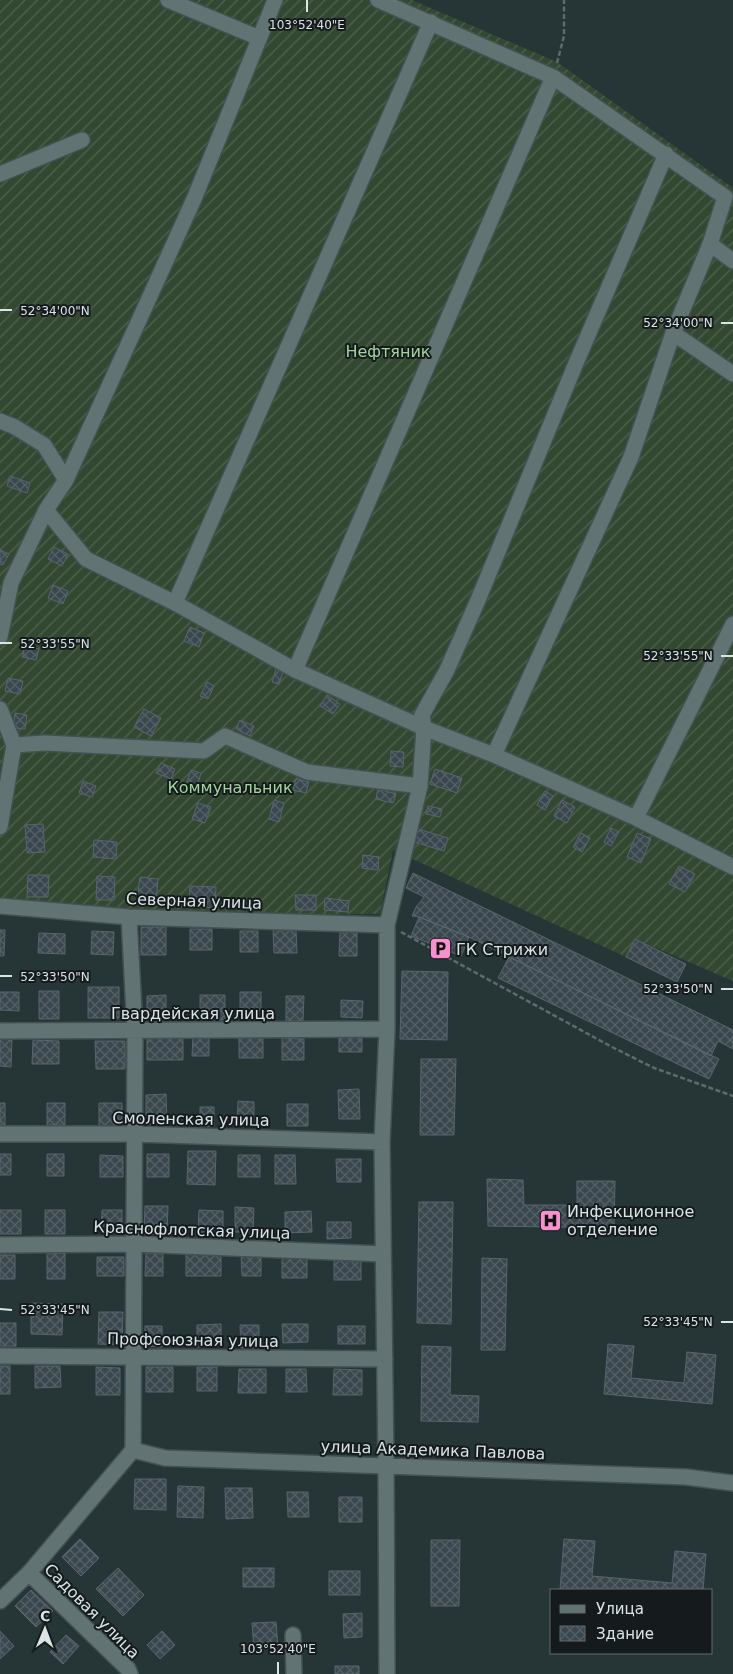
<svg xmlns="http://www.w3.org/2000/svg" width="733" height="1674" viewBox="0 0 733 1674" font-family="'DejaVu Sans',sans-serif">
<style>
.garden{fill:url(#garden-furrows)}
.building{fill:url(#building-cross-hatch);stroke:#58666d}
.lines{fill:none;stroke-linecap:round;stroke-linejoin:round}
.minor-casing{stroke:#435151;stroke-width:18}
.path{stroke:#5d6b6b;stroke-width:2.5;stroke-dasharray:5 2.5;stroke-linecap:butt}
.minor{stroke:#627373;stroke-width:15}
.ticks{fill:none;stroke:#dae4e4;stroke-width:2}
.labels{text-anchor:middle;dominant-baseline:central;stroke-width:4;stroke-linejoin:round;paint-order:stroke}
.park-label{font-size:16px;fill:#a3d49e;stroke:#151b1c}
.street-label{font-size:16px;fill:#dae4e4;stroke:#151b1c}
.poi-label{font-size:16px;fill:#dae4e4;stroke:#151b1c;text-anchor:start}
.ticks-label{font-size:12px;text-anchor:middle;fill:#dae4e4;stroke:#151b1c;stroke-width:4;stroke-linejoin:round;paint-order:stroke}
</style>
<defs>
<pattern id="garden-furrows" width="10" height="10" patternUnits="userSpaceOnUse" patternTransform="scale(1.25)"><rect width="10" height="10" fill="#334831"/><path d="M-1 1l2-2M0 10L10 0M9 11l2-2" fill="none" stroke="#50624f"/></pattern>
<pattern id="building-cross-hatch" width="8" height="8" patternUnits="userSpaceOnUse" patternTransform="scale(1.25)"><rect width="8" height="8" fill="#3a474e"/><path d="M0 0l8 8M0 8l8-8" fill="none" stroke="#566167"/></pattern>
</defs>
<rect width="100%" height="100%" fill="#263536"/>
<path class="garden" d="M0 0H412L557 62 733 188V981L635 939 626 957 393 850 380 914 226 915 0 900Z"/>
<path class="building" d="M10 476 30 483 27 493 7 486Z
M54 547 68 554 62 566 48 559Z
M0 550 9 554 3 565 0 564Z
M53 585 68 591 63 604 48 598Z
M190 627 204 633 199 647 184 641Z
M25 646 39 649 36 660 22 657Z
M276 669 283 672 279 684 272 682Z
M8 678 23 681 20 694 5 691Z
M207 682 214 686 208 699 200 696Z
M327 695 340 704 333 714 320 706Z
M144 709 161 718 151 736 134 727Z
M15 713 27 715 25 729 13 728Z
M240 720 254 726 250 736 236 729Z
M391 751 404 752 403 767 390 766Z
M161 763 175 769 171 779 156 773Z
M435 769 462 778 457 793 430 784Z
M191 770 201 773 197 788 186 784Z
M296 779 309 782 306 793 293 790Z
M83 781 96 786 92 797 79 793Z
M378 789 396 794 393 803 376 799Z
M545 791 553 796 545 810 537 805Z
M274 800 284 803 279 822 269 819Z
M562 800 575 807 567 823 554 816Z
M198 803 211 807 205 823 192 819Z
M428 806 442 809 440 817 426 814Z
M43 824 45 852 27 853 25 825Z
M611 828 619 832 611 846 604 842Z
M418 829 448 838 444 851 414 842Z
M581 833 590 838 582 852 573 847Z
M637 833 651 839 641 863 627 857Z
M94 840 117 842 116 859 93 857Z
M363 855 379 857 378 870 362 868Z
M679 866 695 874 685 892 669 884Z
M413 873 733 1030V1049L718 1041 711 1056 469 937 419 917 412 916 416 907 424 897 406 888Z
M28 875H49L48 897H27Z
M97 876 115 877 114 900H96Z
M140 877 158 879 156 903 137 901Z
M190 886 216 887 215 908 189 906Z
M295 895H316V910H296Z
M325 898 349 901 348 912 324 910Z
M419 917 469 937 461 956 411 936Z
M141 927H166V955H141Z
M190 929H212V950H190Z
M273 929H296L297 953H274Z
M0 930H5L4 956H0Z
M92 931 114 932 113 955 91 954Z
M240 931H258V952H240Z
M340 931 357 932V956H339Z
M39 933 65 934V954L38 953Z
M635 939 686 964 677 982 626 957Z
M509 957 719 1059 709 1079 498 978Z
M402 971 448 972 447 1040 400 1039Z
M88 987H119V1018H88Z
M39 991H59V1019H39Z
M0 992H19V1011L0 1010Z
M240 992H261V1019H240Z
M166 995V1019H147V996Z
M200 995H225V1020H200Z
M286 996H304L303 1021H286Z
M341 1000 363 1001 362 1018 341 1017Z
M0 1037 12 1038 11 1067 0 1066Z
M193 1037H209V1056H192Z
M239 1037H263V1058H239Z
M362 1037V1052H339V1038Z
M147 1038H183V1060H147Z
M282 1038 304 1039V1060H282Z
M33 1040 59 1041V1064H32Z
M95 1041H125V1069H96Z
M421 1059H456L454 1135H420Z
M359 1089 360 1119H339L338 1090Z
M166 1094 167 1124H146V1095Z
M238 1101 254 1102V1125L237 1124Z
M0 1103H5V1125H0Z
M47 1103H65V1125H47Z
M99 1103H122V1126H99Z
M287 1104H308V1126H287Z
M200 1107H214V1126L200 1127Z
M188 1151H216L215 1185 187 1184Z
M0 1154H11V1175H0Z
M47 1154H64V1176H47Z
M147 1154H169V1177H147Z
M100 1155 123 1156V1177H100Z
M238 1155H260V1177H238Z
M275 1155H295L296 1184H275Z
M336 1159H361V1182H337Z
M487 1179 523 1180 524 1205H577V1181H615L614 1228 488 1226Z
M419 1202H453L451 1324 417 1323Z
M145 1206H168L167 1235 144 1234Z
M235 1207 254 1208 253 1232H235Z
M0 1210H21V1234H0Z
M45 1210H65V1234H45Z
M102 1210H122V1233H101Z
M199 1210 223 1211V1233L198 1232Z
M311 1211 312 1232 285 1233V1212Z
M327 1222H351V1238L327 1239Z
M65 1253V1279H47V1254Z
M146 1253 163 1254V1276H145Z
M186 1254H221V1276H186Z
M241 1254H261V1276H242Z
M0 1255H15V1279H0Z
M282 1256H307V1278H282Z
M97 1257H124V1276H97Z
M482 1258 507 1259 505 1350H481Z
M334 1260H361V1280H334Z
M31 1303 63 1304 62 1335 31 1334Z
M99 1312H123L122 1345 98 1344Z
M0 1323H16V1346H0Z
M221 1324V1346L197 1347V1325Z
M282 1324H308V1342L283 1343Z
M240 1325H259V1348H241Z
M145 1326H162V1347L145 1346Z
M338 1326H365V1344H338Z
M608 1344 634 1346 631 1378 684 1383 687 1352 716 1355 712 1404 604 1394Z
M422 1346 451 1347 450 1395 479 1396 478 1422 421 1421Z
M0 1366H10V1394H0Z
M35 1366H60L61 1387 35 1388Z
M96 1367 120 1368V1395H96Z
M146 1367H173V1392H146Z
M197 1367H217V1391H197Z
M239 1369H266V1393H238Z
M286 1369H306L307 1392H286Z
M334 1369 362 1370V1395H333Z
M135 1479H166V1510L134 1509Z
M178 1486 204 1487 203 1518 177 1517Z
M225 1488H252L253 1518 226 1519Z
M287 1492H308L309 1517H288Z
M339 1497H362V1522H339Z
M80 1539 99 1558 81 1576 62 1557Z
M564 1539 595 1541 592 1576 672 1583 675 1551 706 1554 703 1590H560Z
M431 1540H460L459 1606H431Z
M118 1568 144 1595 123 1616 96 1589Z
M243 1568H274V1587H243Z
M329 1571H360V1595H329Z
M31 1590 53 1611 36 1627 15 1606Z
M362 1613V1637L344 1638 343 1614Z
M276 1622 278 1648 254 1650 252 1623Z
M0 1631 14 1646 0 1659Z
M162 1631 175 1645 160 1659 147 1645Z
M66 1635 79 1646 63 1664 50 1652Z
M335 1666H359V1674H335Z"/>
<g class="lines">
<defs>
<path id="minor" d="M168 0 259 38
M378 0 553 77 725 197 710 244 673 333 631 457 494 755
M0 174 82 140
M710 244 733 261
M673 333 733 374
M0 421 15 427 44 445 66 480
M46 510 86 559 175 603 295 670 424 728 494 755 636 818 733 867
M175 603 431 22
M0 637 11 583 46 510 66 480 146 305 194 199 275 0
M295 670 553 77
M0 709 14 745 0 827
M14 745 45 743 204 751 225 736 307 772 420 786
M636 818 733 624
M0 906 129 917 387 925
M129 917 135 1031 133 1450
M0 1031 387 1029
M0 1134H134L382 1142
M0 1245 134 1244 383 1254
M0 1356 385 1359
M133 1450 165 1458 686 1477 733 1483
M29 1573 128 1669 130 1674
M0 1601 29 1573 133 1450
M293 1635 294 1674
M387 1674 386 1467 382 1142 387 1029V925L420 786 424 728 422 715 447 670 478 600 576 363 666 154"/>
</defs>
<use href="#minor" class="minor-casing"/>
<path class="path" d="M557 63 564 36V0
M401 932 612 1047 654 1068 733 1096"/>
<use href="#minor" class="minor"/>
</g>
<path class="ticks" d="M307 12V0M0 310H12M721 323H733M0 643H12M721 656H733M0 976H12M721 989H733M0 1309 12 1310M721 1322H733M278 1674V1662"/>
<defs>
<symbol id="parking-square" viewBox="-11 -11 22 22"><rect x="-9" y="-9" width="18" height="18" rx="4" fill="#f790ce" stroke="#151b1c"/><path d="M-3.5-5.5H1a3.5 3.5 0 0 1 0 7H-1V5.5H-3.5ZM-1-3.4V-.6H.8a1.4 1.4 0 0 0 0-2.8Z" fill="#111"/></symbol>
<symbol id="hospital-square" viewBox="-11 -11 22 22"><rect x="-9" y="-9" width="18" height="18" rx="4" fill="#f790ce" stroke="#151b1c"/><path d="M-5-5h3v3.5h4V-5h3V5h-3V1.5h-4V5h-3Z" fill="#111"/></symbol>
</defs>
<g fill-rule="evenodd">
<use href="#parking-square" x="428" y="936" width="25" height="25"/>
<use href="#hospital-square" x="538" y="1208" width="25" height="25"/>
</g>
<g class="labels">
<g class="park-label">
<text x="388" y="351">Нефтяник</text>
<text x="230" y="787">Коммунальник</text>
</g>
<g class="street-label">
<text transform="translate(194 901) rotate(2)">Северная улица</text>
<text x="193" y="1013">Гвардейская улица</text>
<text transform="translate(191 1119) rotate(1)">Смоленская улица</text>
<text transform="translate(192 1230) rotate(2)">Краснофлотская улица</text>
<text transform="translate(193 1340) rotate(1)">Профсоюзная улица</text>
<text transform="translate(433 1450) rotate(2)">улица Академика Павлова</text>
<text transform="translate(92 1611) rotate(45)">Садовая улица</text>
</g>
<g class="poi-label">
<text x="456" y="949">ГК Стрижи</text>
<text x="567" y="1211">Инфекционное<tspan x="567" dy="18">отделение</tspan></text>
</g>
</g>
<g class="ticks-label">
<text x="307" y="29">103°52'40"E</text>
<text x="55" y="315">52°34'00"N</text>
<text x="678" y="327">52°34'00"N</text>
<text x="55" y="648">52°33'55"N</text>
<text x="678" y="660">52°33'55"N</text>
<text x="55" y="981">52°33'50"N</text>
<text x="678" y="993">52°33'50"N</text>
<text x="55" y="1314">52°33'45"N</text>
<text x="678" y="1326">52°33'45"N</text>
<text x="278" y="1653">103°52'40"E</text>
</g>
<rect x="550" y="1589" width="162" height="65" fill="#151b1c" stroke="#646b6c"/>
<rect x="560" y="1605" width="25" height="8" fill="#627373" stroke="#646b6c"/>
<text x="596" y="1614" font-size="15" fill="#dae4e4">Улица</text>
<rect x="560" y="1626" width="25" height="15" fill="url(#building-cross-hatch)" stroke="#646b6c"/>
<text x="596" y="1639" font-size="15" fill="#dae4e4">Здание</text>
<g transform="translate(45 1629) rotate(1)" stroke="#151b1c" stroke-width="4" paint-order="stroke">
<path d="M0-4L9 19L0 12L-9 19Z" fill="#dae4e4"/>
<text y="-8" font-size="14" font-weight="bold" text-anchor="middle" fill="#dae4e4">С</text>
</g>
</svg>
